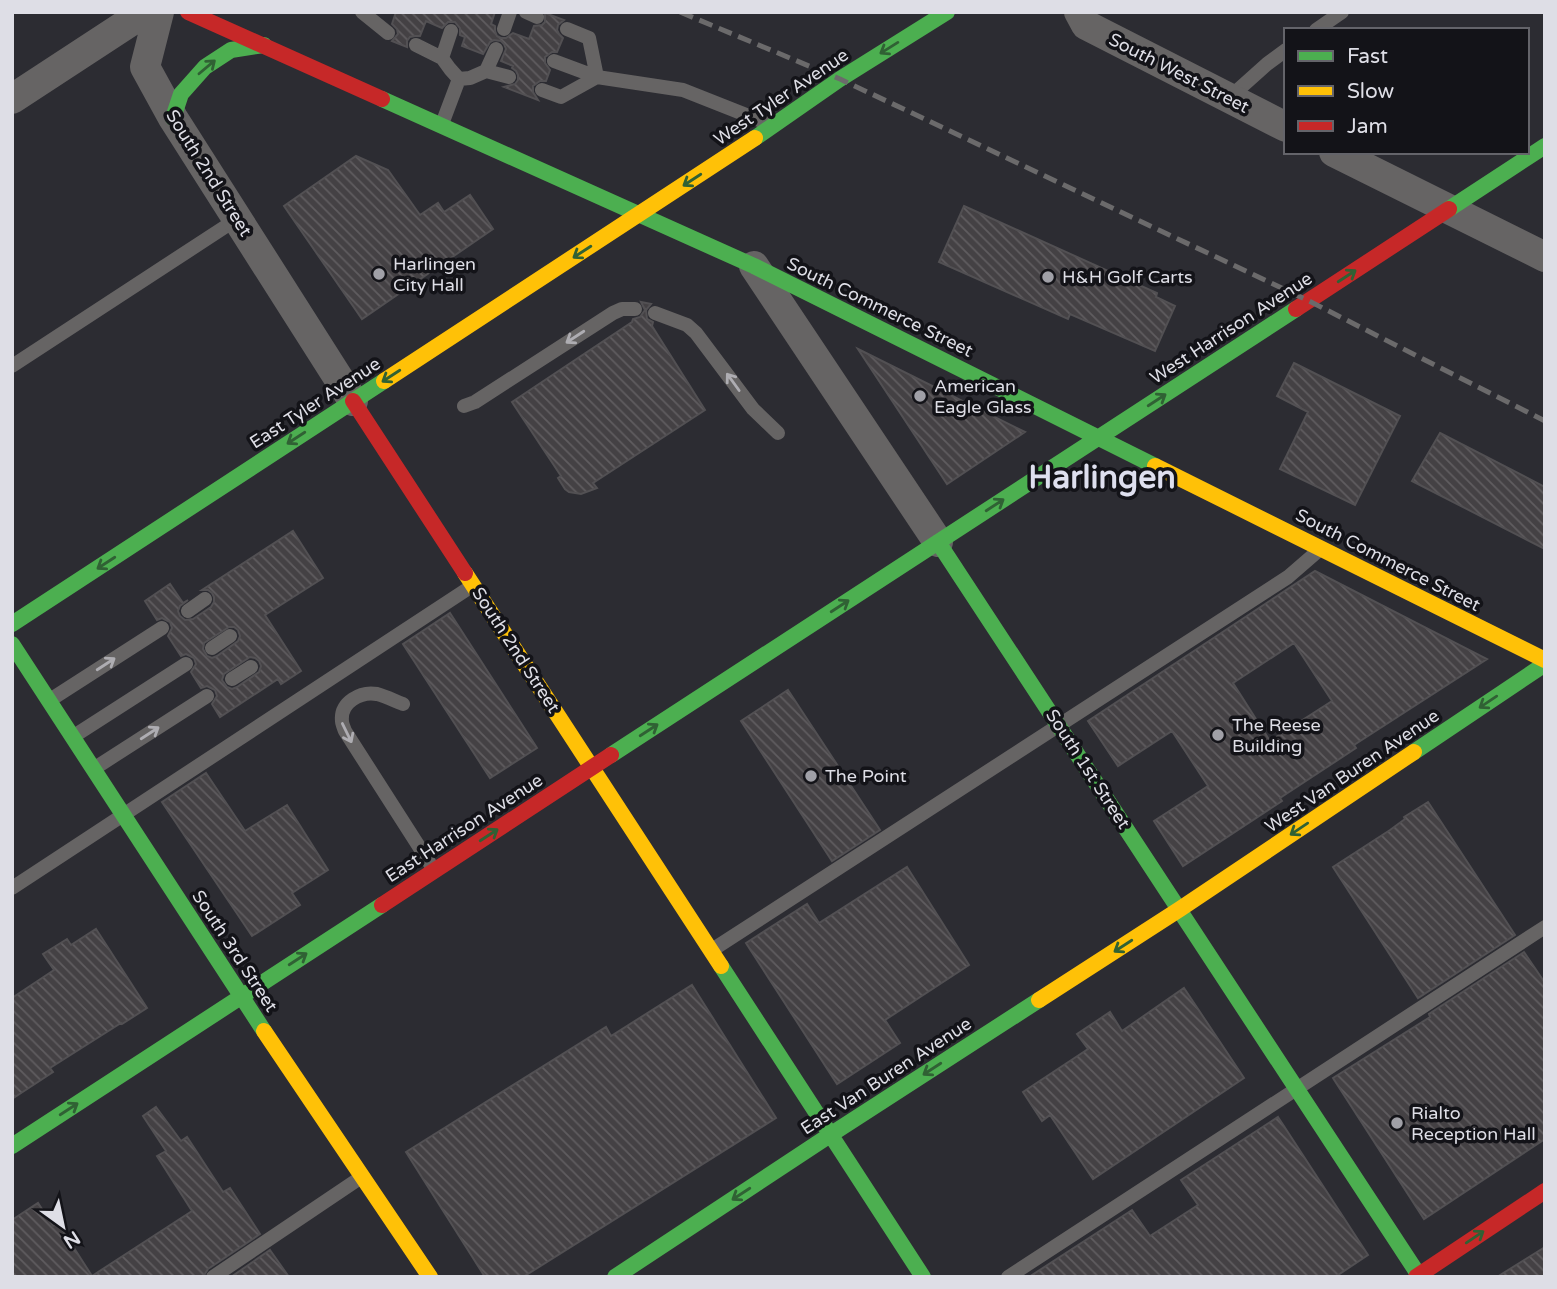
<svg xmlns="http://www.w3.org/2000/svg" width="1557" height="1289" viewBox="0 0 1557 1289" font-family="'Varela Round',sans-serif">
<style>
.building{fill:url(#building-back-hatch);stroke:#525053;stroke-width:2;fill-rule:evenodd}
.lines{fill:none;stroke-linecap:round;stroke-linejoin:round}
.lane{stroke:#666464;stroke-width:14}
.street{stroke:#666464;stroke-width:30}
.fast{stroke:#4caf50;stroke-width:16}
.slow{stroke:#ffc107;stroke-width:16}
.jam{stroke:#c62828;stroke-width:16}
.rail{stroke:#6b6a6b;stroke-width:5;stroke-dasharray:14 7;stroke-linecap:butt}
.oneway{stroke:#306134}
.oneway2{stroke:#aeadb2}
.poi-dot{fill:#a0a0a7;stroke:#131318;stroke-width:2.5}
.labels{text-anchor:middle;dominant-baseline:central;stroke-width:7;stroke-linejoin:round;paint-order:stroke}
.street-label{font-size:18px;fill:#dedee6;stroke:#131318}
.poi-label{font-size:18px;fill:#dedee6;stroke:#131318;text-anchor:start}
.town-label{font-size:32px;font-weight:bold;fill:#dedfee;stroke:#131318}
</style>
<defs>
<pattern id="building-back-hatch" width="6" height="6" patternUnits="userSpaceOnUse" patternTransform="scale(1.75)"><rect width="6" height="6" fill="#444144"/><path d="M-1 5l2 2M0 0l6 6M5-1l2 2" fill="none" stroke="#5f5c5f"/></pattern>
</defs>
<rect width="100%" height="100%" fill="#2c2c32"/>
<path class="building" d="M396 12H495L491 24 495 26V31L497 36 501 38H506L513 33 529 39 534 26 542 25 545 22V13L564 20 558 25 557 30 559 34 563 38 557 52H552L545 57V63L550 70 546 81H540L533 86V92L538 100 504 87 515 84 518 80V75L516 71 512 68 513 66 501 61 506 49 504 44 501 41 494 40 490 42 483 54 462 46 465 37 460 35V28L455 22H448L442 28 426 21 420 36H415L410 37 407 41V47L392 41 398 34 397 29 392 24Z
M356 156 388 170 420 215 438 203 444 212 470 195 493 229 362 319 284 206Z
M964 206 1157 293 1156 297 1175 306 1155 351 1070 314 1068 319 939 262Z
M641 302 651 304 646 310 647 319 653 322 652 326 705 410 593 483 597 488 581 494 569 492 565 489 558 478 561 476 512 402 632 322 633 319 640 317 645 310Z
M858 349 1025 432 947 484Z
M1294 363 1400 416 1355 505 1280 469 1308 412 1277 396Z
M1440 433 1545 487V549L1412 481Z
M293 531 323 578 265 615 301 671 281 684 278 679 220 717 212 704 217 696 215 690 207 686 201 688 191 672 196 664 194 658 186 654 181 656 168 636 172 628 170 622 162 618 157 620 145 601 170 584 183 603 188 600 180 606 178 611 180 616 185 620 193 619 211 607 214 602V597L212 593 208 590H202ZM229 627H234L238 630 240 636 238 641 217 656 212 658 207 656 203 649 204 643ZM250 657 255 658 259 661 261 666 259 672 237 687 232 689 227 687 222 680 224 674Z
M1315 571 1487 659 1354 745 1356 748 1280 798 1282 801 1183 866 1154 821 1208 786 1172 731 1118 766 1088 721ZM1294 643 1332 701 1270 741 1233 683Z
M450 613 537 748 490 778 403 644Z
M788 690 880 830 832 861 741 721Z
M206 773 245 831 287 805 328 870 292 893 300 905 252 936 162 802Z
M1428 802 1515 935 1418 998 1333 867 1390 830 1405 819 1404 817Z
M907 867 969 965 885 1020 900 1043 837 1084 746 943 807 904 819 923Z
M96 929 147 1008 122 1024 121 1023 50 1068 53 1072 12 1099V998L54 970 43 954 67 939 71 945Z
M1524 952 1545 983V1139L1424 1219 1333 1078 1430 1017 1429 1014Z
M692 985 776 1118 523 1277H485L406 1152 606 1027 611 1036Z
M1184 988 1244 1078 1093 1179 1050 1115 1042 1121 1023 1092 1088 1049 1077 1034 1110 1012 1122 1031Z
M156 1107 181 1141 187 1137 223 1192 230 1188 260 1234 208 1269 203 1277H12V1220L38 1203 53 1226 58 1223 92 1276 192 1211 157 1156 166 1151 143 1116Z
M1278 1117 1368 1255 1335 1277H1029L1132 1210 1150 1236 1198 1205 1181 1180Z
M1545 1247V1277H1497Z
M270 1250 289 1277H231Z"/>
<g class="lines">
<path class="lane" d="M362 12 388 33
M526 12 537 17
M504 29 510 12
M567 29 589 38 597 77
M1316 30 1342 12
M416 45 442 58 450 69 459 79
M442 58 451 31
M554 61 597 77 683 90 769 124
M486 71 496 49
M542 90 561 97 597 77
M1229 98 1267 64 1286 50
M442 124 459 79 470 78 486 71 509 77
M655 313 687 325 696 333 753 409 778 433
M12 366 237 219
M464 406 475 402 613 313 622 309H635
M188 611 205 599
M212 648 230 636
M232 679 251 667
M50 700 162 628
M403 704C395 701 385 696 377 694 361 691 340 702 342 721 342 724 344 728 345 731L434 870
M74 736 186 664
M95 768 207 696
M12 888 472 586
M712 950 1288 577 1318 551
M213 1277 360 1178
M1008 1277 1545 927"/>
<path class="street" d="M159 12 145 67 173 118 353 401
M1079 12 1086 25 1286 127
M12 99 145 12
M1334 152 1545 257
M754 266 938 542"/>
<path class="fast" d="M382 99 754 266 1155 466
M173 118 181 94 205 67 231 50 264 45
M755 138 840 79 947 12
M1449 209 1545 146
M938 542 1420 1277
M12 624 384 381
M12 644 264 1031
M1414 752 1545 664
M611 755 1296 309
M721 966 923 1277
M12 1146 382 905
M615 1277 830 1135 1039 1000"/>
<path class="slow" d="M384 381 755 138
M1155 466 1545 660
M465 573 721 966
M1039 1000 1180 909 1414 752
M264 1031 430 1277"/>
<path class="jam" d="M188 12 382 99
M1296 309 1449 209
M353 401 465 573
M382 905 611 755
M1416 1277 1545 1191"/>
<path class="rail" d="M680 12 840 79 1309 301 1545 421"/>
</g>
<defs><path id="oneway-shaft" d="M-6 0H5M1.5-3L5.5 0L1.5 3" fill="none" stroke-width="1.6" stroke-linecap="round" stroke-linejoin="round" transform="scale(1.75)"/></defs>
<g class="oneway">
<use href="#oneway-shaft" transform="translate(889 48) rotate(148)"/>
<use href="#oneway-shaft" transform="translate(207 67) rotate(-40)"/>
<use href="#oneway-shaft" transform="translate(692 180) rotate(147)"/>
<use href="#oneway-shaft" transform="translate(582 252) rotate(147)"/>
<use href="#oneway-shaft" transform="translate(1347 276) rotate(-33)"/>
<use href="#oneway-shaft" transform="translate(391 376) rotate(147)"/>
<use href="#oneway-shaft" transform="translate(1157 400) rotate(-33)"/>
<use href="#oneway-shaft" transform="translate(296 438) rotate(147)"/>
<use href="#oneway-shaft" transform="translate(995 505) rotate(-33)"/>
<use href="#oneway-shaft" transform="translate(106 563) rotate(147)"/>
<use href="#oneway-shaft" transform="translate(840 606) rotate(-33)"/>
<use href="#oneway-shaft" transform="translate(1488 702) rotate(146)"/>
<use href="#oneway-shaft" transform="translate(649 730) rotate(-33)"/>
<use href="#oneway-shaft" transform="translate(1299 829) rotate(146)"/>
<use href="#oneway-shaft" transform="translate(489 835) rotate(-33)"/>
<use href="#oneway-shaft" transform="translate(1123 946) rotate(147)"/>
<use href="#oneway-shaft" transform="translate(298 959) rotate(-33)"/>
<use href="#oneway-shaft" transform="translate(932 1069) rotate(147)"/>
<use href="#oneway-shaft" transform="translate(69 1109) rotate(-33)"/>
<use href="#oneway-shaft" transform="translate(741 1194) rotate(147)"/>
<use href="#oneway-shaft" transform="translate(1475 1237) rotate(-34)"/>
</g>
<g class="oneway2">
<use href="#oneway-shaft" transform="translate(575 337) rotate(147)"/>
<use href="#oneway-shaft" transform="translate(733 382) rotate(-126)"/>
<use href="#oneway-shaft" transform="translate(106 664) rotate(-33)"/>
<use href="#oneway-shaft" transform="translate(150 733) rotate(-33)"/>
<use href="#oneway-shaft" transform="translate(347 733) rotate(64)"/>
</g>
<g class="poi-dot">
<circle cx="379" cy="274" r="7"/>
<circle cx="1048" cy="277" r="7"/>
<circle cx="920" cy="396" r="7"/>
<circle cx="1218" cy="735" r="7"/>
<circle cx="811" cy="776" r="7"/>
<circle cx="1397" cy="1123" r="7"/>
</g>
<g class="labels">
<g class="street-label">
<text transform="translate(1179 73) rotate(27)">South West Street</text>
<text transform="translate(781 97) rotate(-34)">West Tyler Avenue</text>
<text transform="translate(209 173) rotate(58)">South 2nd Street</text>
<text transform="translate(880 307) rotate(26)">South Commerce Street</text>
<text transform="translate(1231 328) rotate(-33)">West Harrison Avenue</text>
<text transform="translate(315 403) rotate(-33)">East Tyler Avenue</text>
<text transform="translate(1388 560) rotate(27)">South Commerce Street</text>
<text transform="translate(516 650) rotate(57)">South 2nd Street</text>
<text transform="translate(1088 769) rotate(57)">South 1st Street</text>
<text transform="translate(1352 771) rotate(-34)">West Van Buren Avenue</text>
<text transform="translate(464 828) rotate(-33)">East Harrison Avenue</text>
<text transform="translate(235 951) rotate(57)">South 3rd Street</text>
<text transform="translate(886 1076) rotate(-33)">East Van Buren Avenue</text>
</g>
<g class="poi-label">
<text x="393" y="264">Harlingen<tspan x="393" dy="21">City Hall</tspan></text>
<text x="1062" y="277">H&amp;H Golf Carts</text>
<text x="934" y="386">American<tspan x="934" dy="21">Eagle Glass</tspan></text>
<text x="1232" y="725">The Reese<tspan x="1232" dy="21">Building</tspan></text>
<text x="825" y="776">The Point</text>
<text x="1411" y="1113">Rialto<tspan x="1411" dy="21">Reception Hall</tspan></text>
</g>
<g class="town-label">
<text x="1102" y="478">Harlingen</text>
</g>
</g>
<rect width="1557" height="1289" fill="none" stroke="#dedee6" stroke-width="28"/>
<rect x="1284" y="28" width="245" height="126" fill="#131318" stroke="#64646a" stroke-width="2"/>
<rect x="1298" y="51" width="35" height="10" fill="#4caf50" stroke="#64646a" stroke-width="2"/>
<text x="1347" y="63" font-size="21" fill="#dedee6">Fast</text>
<rect x="1298" y="86" width="35" height="10" fill="#ffc107" stroke="#64646a" stroke-width="2"/>
<text x="1347" y="98" font-size="21" fill="#dedee6">Slow</text>
<rect x="1298" y="121" width="35" height="10" fill="#c62828" stroke="#64646a" stroke-width="2"/>
<text x="1347" y="133" font-size="21" fill="#dedee6">Jam</text>
<g transform="translate(63 1226) rotate(147)" stroke="#131318" stroke-width="5" paint-order="stroke">
<path d="M0-5L12 26L0 18L-12 26Z" fill="#dedee6"/>
<text y="-10" font-size="19" font-weight="bold" text-anchor="middle" fill="#dedee6">N</text>
</g>
</svg>
